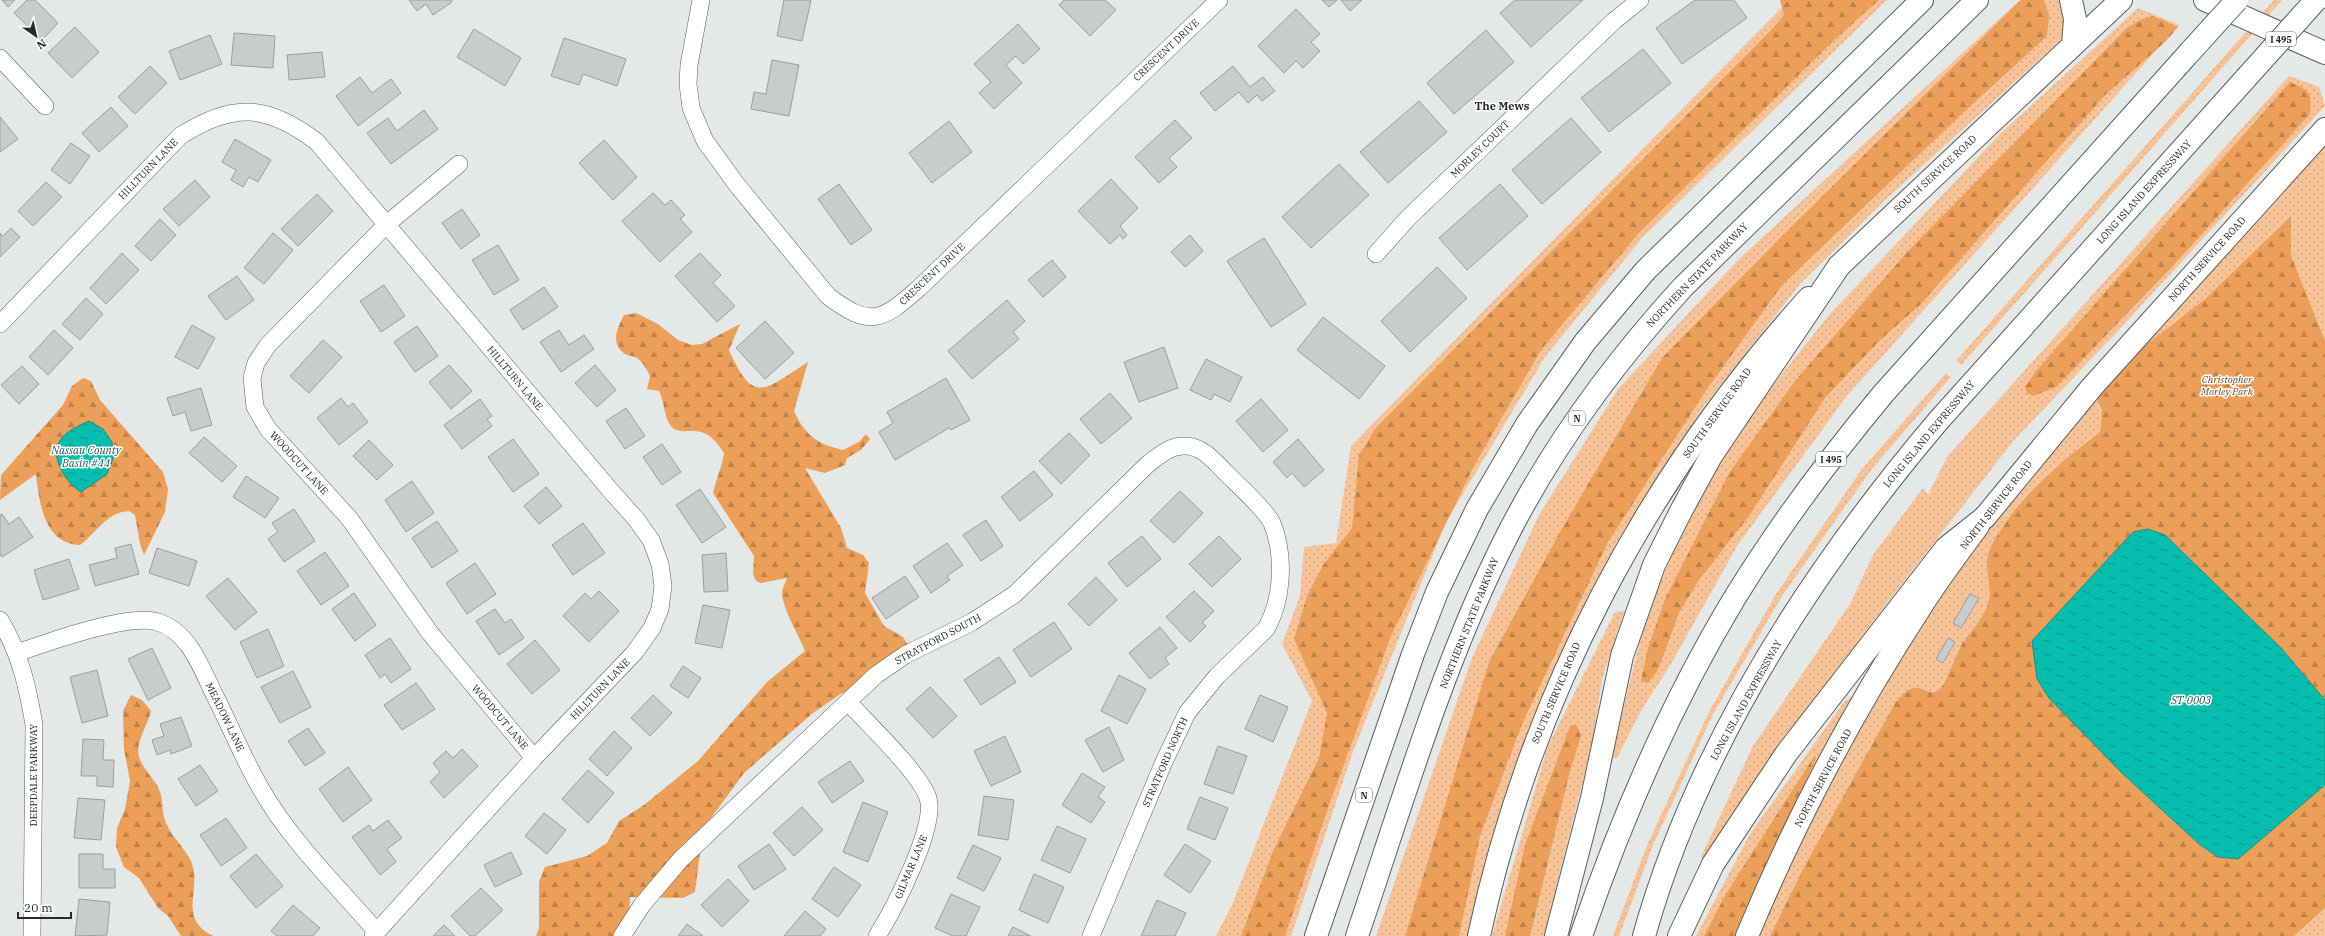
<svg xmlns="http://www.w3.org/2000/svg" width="2325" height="936" viewBox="0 0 2325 936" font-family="'IBM Plex Serif',serif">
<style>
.grass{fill:url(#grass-dots)}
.forest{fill:url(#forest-firs)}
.water{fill:url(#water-ripples);stroke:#119186}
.building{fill:#c8cccc;stroke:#9a9e9e}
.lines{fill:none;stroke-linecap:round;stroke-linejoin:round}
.minor-casing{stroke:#5b5f5e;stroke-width:18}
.secondary-casing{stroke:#5b5f5e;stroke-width:24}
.primary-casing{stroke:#5b5f5e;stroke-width:24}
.motorway-casing{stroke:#5b5f5e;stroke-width:24}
.minor{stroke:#fff;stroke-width:17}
.secondary{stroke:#fff;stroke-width:22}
.primary{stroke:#fff;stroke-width:22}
.motorway{stroke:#fff;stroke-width:22}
.motorway-bridge-casing{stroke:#5b5f5e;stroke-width:24;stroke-linecap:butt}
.motorway-bridge{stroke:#fff;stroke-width:22}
.labels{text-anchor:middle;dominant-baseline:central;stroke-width:3;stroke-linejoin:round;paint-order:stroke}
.shield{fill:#fff;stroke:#696b6a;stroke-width:1}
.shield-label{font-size:9px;font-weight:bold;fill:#292b2a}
.street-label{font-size:10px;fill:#292b2a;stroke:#fff}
.park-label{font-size:10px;font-style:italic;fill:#7b4914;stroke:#fff}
.neighbourhood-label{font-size:11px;font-weight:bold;fill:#292b2a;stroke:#fff}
.water-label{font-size:11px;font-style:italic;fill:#1b5851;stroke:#fff}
</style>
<defs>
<pattern id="grass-dots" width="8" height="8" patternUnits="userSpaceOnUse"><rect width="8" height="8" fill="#f7c397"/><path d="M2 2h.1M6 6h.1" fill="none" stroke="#d4a882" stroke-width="1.8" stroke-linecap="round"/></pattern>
<pattern id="forest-firs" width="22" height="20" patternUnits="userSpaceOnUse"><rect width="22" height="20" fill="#ec9f58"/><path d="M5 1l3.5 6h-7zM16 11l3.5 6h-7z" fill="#bf8249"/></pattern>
<pattern id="water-ripples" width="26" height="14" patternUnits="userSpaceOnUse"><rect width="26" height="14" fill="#07bdad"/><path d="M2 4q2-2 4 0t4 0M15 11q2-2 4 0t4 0" fill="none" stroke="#089a8d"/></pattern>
</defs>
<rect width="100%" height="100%" fill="#e4e8e7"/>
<path class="grass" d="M1789 0H1887L1642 238 1545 357 1446 522 1354 749 1291 936H1216L1232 905 1312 701 1282 644 1300 596 1304 547 1336 543 1351 446Z
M2020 0H2063L2067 19 2061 40 1886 199 1800 284 1704 406 1617 542 1527 736 1471 936H1376L1472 658 1539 515 1618 389 1739 259Z
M2274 0H2282L1961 365 1956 361Z
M2138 8 2179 25 1846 397 1737 546 1671 664 1642 709 1617 758 1611 757 1646 618 1695 498 1754 409 1830 314 2001 133Z
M2289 76 2319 87 2325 106 2117 332 2015 439 1890 599 1793 729 1706 859 1701 857 1753 746 1850 604 1873 555 1923 488 1928 495 1947 457Z
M2325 131V622L2092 388 2102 412 2100 432C2065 459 2038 481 2011 515 2003 527 1994 538 1989 551 1983 568 1993 587 1988 603 1984 618 1971 630 1962 644 1955 656 1950 673 1943 685 1932 701 1924 685 1913 688 1906 690 1900 697 1895 703L1804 867 1770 936H1750L1794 838 1837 755 1882 673 1925 603 1989 516 2092 387Z
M1946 373 1951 377 1871 470 1782 596 1713 714 1653 845 1619 936H1613L1648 843 1710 710 1776 594 1862 469Z
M1624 611 1602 679 1593 740 1544 936H1492L1548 746 1615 612Z
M1862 689 1737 936H1696L1750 834 1844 702Z
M2325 876V936H2263Z"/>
<path class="forest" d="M1780 0H1879L1833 41 1638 234 1541 350 1475 464 1391 636 1328 808 1285 936H1241L1274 849 1319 758 1327 713 1294 639 1307 596 1323 565 1352 528 1359 455 1376 428 1774 27 1784 15Z
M2021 0H2044L2049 15 2047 36 1966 110 1782 285 1705 392 1608 542 1522 724 1480 836 1459 936H1405L1489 662 1560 532 1662 358 1783 235Z
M2153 16 2178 27 2165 42 2105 95 1920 305 1879 341 1825 398 1749 516 1699 580 1679 613 1658 670 1648 683 1641 681 1648 648 1665 599 1729 473 1795 381 1908 251 2127 28 2142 19Z
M2290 82C2310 91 2312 91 2310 114L2172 267 2056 387 2033 396 2027 393 2025 387 2036 371Z
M2291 216V256L2325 341V700L2281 648 2165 535 2148 529 2121 772 2199 844 2218 857 2238 859 2325 785V908L2294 936H1770L1804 867 1895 703C1900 697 1906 690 1913 688 1924 685 1932 701 1943 685 1950 673 1955 656 1962 644 1971 630 1984 618 1988 603 1993 587 1983 568 1989 551 1994 538 2003 527 2011 515 2038 481 2066 458 2100 432L2102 411 2092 387 2204 300Z
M636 313 658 324 678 340 692 345 702 344 740 324 729 350C754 407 765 389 808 362L794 411C805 435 817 444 843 450L859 442 866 434 870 439 861 450 847 458 845 465 825 473 805 468 841 528 847 548 863 555 869 563 865 593 884 626 903 637 908 645 861 690 842 693 813 713 744 773 703 829 695 892 683 898 630 897 628 936H536L539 928V882L545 867 587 856 607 843 619 821 644 805 698 761 767 682 805 651C799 635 783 610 782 593 782 588 786 582 787 578L761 583 756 581 753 574 754 556 713 493C716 479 722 467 724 453 719 445 711 434 701 432 691 429 679 435 671 426 664 418 665 403 659 391L647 389 650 376C647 370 643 362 637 358 634 356 629 356 625 354 610 343 617 329 624 315Z
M83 378 91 381 100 400 163 472 168 489 165 512 144 555 140 544 135 515 129 511C107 512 96 533 80 545 44 544 39 502 36 474L0 500 1 475 63 405 72 386Z
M131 695 142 700 151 711C148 725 135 742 139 757 142 767 153 778 158 787 164 798 161 812 166 823 172 837 184 847 191 861 203 890 176 917 213 936H181L168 916 158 908 139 878 124 867 116 847 117 828 125 809 130 781 124 749 123 711Z
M1576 724 1581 735 1569 775 1530 936H1505L1525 845 1570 726Z
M1815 755 1816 759 1734 936H1704L1727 892Z"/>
<path class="water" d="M89 421 103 429 112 442 113 459 107 474 81 492C67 484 50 458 59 442 66 431 78 426 89 421Z
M2148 529 2165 535 2281 648 2325 700V785L2238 859 2218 857 2199 844 2121 772 2049 698 2037 679 2032 641 2133 532Z"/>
<path class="building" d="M2 0H15L8 7Z
M27 0H35L58 23 42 40 14 13Z
M409 0H451L452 2 433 15 426 4 417 11Z
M784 0H811L802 41 777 36Z
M1064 0H1105L1116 10 1090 36 1059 5Z
M1322 0H1337L1329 7Z
M1341 0H1362L1350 11Z
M1515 0H1583L1531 47 1500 13Z
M1695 0H1734L1747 18 1682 64 1656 28Z
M1296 9 1320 34 1311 42 1320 51 1303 68 1296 61 1284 73 1258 46Z
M1018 24 1040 49 1023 64 1016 56 1006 65 1022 83 994 109 979 93 991 82 974 64Z
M75 27 99 52 72 78 48 53Z
M474 29 521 58 505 86 457 57Z
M1486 30 1514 62 1454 114 1427 83Z
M234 33 275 36 273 68 231 65Z
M210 35 222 64 180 80 169 51Z
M564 38 626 59 617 86 583 74 579 85 551 76Z
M1643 49 1671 83 1609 132 1581 98Z
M322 52 325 77 289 80 287 55Z
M772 60 799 65 789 116 751 109 754 92 766 94Z
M150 66 167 83 135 114 118 97Z
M1233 66 1250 87 1263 77 1275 91 1262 101 1257 95 1248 103 1239 92 1215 111 1200 93Z
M360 77 372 93 391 79 401 93 358 126 336 96Z
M1419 101 1447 132 1388 183 1360 152Z
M111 107 128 126 99 152 82 133Z
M424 110 438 129 391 164 367 133 388 118 397 131Z
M0 117 18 139 0 152Z
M1571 118 1601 152 1542 204 1512 170Z
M1175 120 1192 138 1169 158 1177 167 1159 183 1135 157Z
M949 121 972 152 932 183 909 153Z
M235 139 271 160 258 182 249 177 243 187 231 180 236 170 222 162Z
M604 140 637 177 613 200 579 163Z
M71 143 90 156 70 184 51 170Z
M1339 164 1369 195 1311 248 1282 217Z
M1111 179 1138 208 1120 226 1127 235 1123 239 1120 235 1110 244 1078 211Z
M195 180 210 197 179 226 163 209Z
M46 182 62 197 33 226 18 211Z
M839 184 872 230 851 245 818 199Z
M1500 184 1528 216 1467 270 1439 238Z
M653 193 665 205 671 200 685 215 680 219 692 232 660 262 622 221Z
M317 194 333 211 298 246 281 229Z
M462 209 480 235 461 249 442 223Z
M160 219 176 235 151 261 135 246Z
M11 228 20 237 0 257V233L3 236Z
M273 233 293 250 264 284 244 268Z
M1190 235 1203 251 1185 267 1171 252Z
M1264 238 1306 304 1271 327 1227 261Z
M498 245 519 280 494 295 472 260Z
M122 253 139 270 106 304 90 288Z
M700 253 721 275 713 283 735 306 717 322 675 276Z
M1052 260 1066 277 1043 297 1028 280Z
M1437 267 1467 298 1410 352 1381 321Z
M237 276 254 300 226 320 208 296Z
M384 285 405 316 381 332 360 301Z
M544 287 558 307 523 330 510 310Z
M86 298 103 314 80 340 62 324Z
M1007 300 1025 321 1013 332 1019 339 972 379 948 351Z
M1323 317 1385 366 1359 399 1297 350Z
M765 321 794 353 765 379 736 348Z
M192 325 215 338 198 369 175 357Z
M417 326 438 356 415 372 394 342Z
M54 330 73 348 48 375 29 357Z
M559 330 569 345 584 335 594 349 561 372 540 342Z
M323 340 342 357 309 393 290 376Z
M1164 347 1178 388 1139 402 1124 362Z
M1206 359 1242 377 1230 402 1214 394 1211 400 1190 390Z
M449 365 472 391 451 409 429 382Z
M595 365 616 390 597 407 575 383Z
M22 366 39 384 19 404 1 385Z
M946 378 970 420 951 430 949 428 895 460 879 432 893 423 887 412Z
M201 388 212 425 191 431 185 412 173 416 167 398Z
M1110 393 1132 418 1101 444 1080 419Z
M341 398 348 407 353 403 368 422 339 445 317 418Z
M480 399 492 416 487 419 492 426 462 449 444 425Z
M1261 399 1288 430 1263 452 1236 421Z
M626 408 645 436 625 449 606 421Z
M1069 433 1090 455 1061 484 1039 461Z
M204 437 237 466 222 482 189 453Z
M513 439 539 474 513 492 488 457Z
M1298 439 1324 470 1304 487 1292 473 1287 478 1273 462Z
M369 440 393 465 377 480 353 456Z
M662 444 681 472 662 485 643 457Z
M1034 471 1053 495 1020 521 1001 497Z
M246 476 279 498 265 518 233 497Z
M412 481 434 513 406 532 385 500Z
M546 487 562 506 539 524 524 506Z
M700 489 726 527 702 543 676 505Z
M1180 491 1203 513 1174 543 1150 521Z
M294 509 315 541 284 562 268 539 278 532 272 523Z
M2 514 9 524 19 517 33 537 2 557 0 554V515Z
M986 520 1003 546 981 561 963 535Z
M437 521 458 551 432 568 412 538Z
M583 523 605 553 573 575 552 545Z
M1142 536 1161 559 1127 587 1108 563Z
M1219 536 1241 559 1212 587 1189 564Z
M947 543 963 565 947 576 950 580 931 593 913 566Z
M131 544 139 574 95 586 89 565 117 558 115 548Z
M157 548 197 561 189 586 149 573Z
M325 552 349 586 321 605 297 571Z
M726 553 728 591 704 592 702 555Z
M69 559 79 589 43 600 34 570Z
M475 563 496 594 467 614 446 583Z
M905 576 919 597 886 619 872 598Z
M1096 577 1117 600 1089 626 1068 604Z
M228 578 257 612 235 630 206 596Z
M599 591 619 611 589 642 563 616 585 593 591 599Z
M1194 591 1214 611 1202 623 1206 626 1190 642 1166 617Z
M354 593 376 625 355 641 332 609Z
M1970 594 1979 598 1961 628 1953 623Z
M703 605 730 610 722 648 695 643Z
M495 609 505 623 511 619 524 638 499 655 476 621Z
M1054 622 1072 649 1031 677 1013 650Z
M1160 627 1177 648 1165 658 1169 664 1150 679 1129 653Z
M268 629 284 666 257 678 240 642Z
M390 638 411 669 391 683 385 674 380 678 365 655Z
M1948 638 1955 642 1943 663 1936 659Z
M535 640 560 670 532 694 507 664Z
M152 648 171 688 148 700 128 659Z
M999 657 1016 682 981 705 964 680Z
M683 666 701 678 688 698 670 686Z
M97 670 108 716 82 723 70 677Z
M293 671 311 707 280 723 261 687Z
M1119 675 1146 689 1127 724 1101 711Z
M416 683 435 709 402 730 384 705Z
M930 687 957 716 933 738 906 709Z
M653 695 672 713 650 736 631 718Z
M1260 695 1288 707 1273 742 1245 729Z
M181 717 192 746 171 754 170 750 157 755 152 740 164 736 160 724Z
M1109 727 1124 760 1103 772 1085 740Z
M308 728 325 753 305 766 288 741Z
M614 731 632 748 607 776 589 759Z
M1005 736 1021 772 991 786 974 751Z
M83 739 104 740 103 760H114L113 787 97 786V776H81Z
M1218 746 1247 756 1233 794 1204 784Z
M462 749 478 766 444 798 430 782 440 772 433 763 446 751 453 758Z
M850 761 864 781 832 803 818 782Z
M200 765 218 791 196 806 178 779Z
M348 767 372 800 343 822 319 789Z
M588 770 614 793 588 823 562 799Z
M1082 773 1105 787 1098 797 1105 802 1091 823 1062 805Z
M984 796 1014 800 1008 840 978 835Z
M1200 797 1228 808 1215 840 1187 829Z
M78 798 105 800 101 840 74 838Z
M863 802 888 812 868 862 843 852Z
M802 807 823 830 794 856 773 833Z
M544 813 566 830 547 854 525 836Z
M226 818 247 848 221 866 200 835Z
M388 820 402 838 387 849 396 862 380 875 352 837 369 825 373 831Z
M1057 826 1086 839 1070 873 1041 860Z
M769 844 786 869 754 890 738 866Z
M1185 844 1211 861 1190 893 1164 875Z
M973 845 1001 858 984 891 957 878Z
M511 852 522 874 495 887 484 865Z
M79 854H103V869H115V888H79Z
M256 854 283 886 256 908 230 876Z
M834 867 861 885 838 917 812 899Z
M1034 874 1064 887 1048 923 1019 910Z
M728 879 749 901 722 927 701 905Z
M481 888 503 910 475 936H470L451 916Z
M951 894 980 907 966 936H953L935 928Z
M79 899 110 902 107 935 75 936Z
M1157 900 1186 913 1175 936H1141Z
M293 905 320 928 313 936H277L271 931Z
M805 911 826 929 820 936H784Z
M687 924 703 936H678Z
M444 925 455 936H433Z
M1013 927 1031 936H1008Z"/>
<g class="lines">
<defs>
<path id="minor" d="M701 0 689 65 688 84 691 108 705 141 737 185 828 296C870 328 882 321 919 288L1219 0
M0 58 45 106
M459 164 387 224 268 345 256 363 252 378 255 407 268 429 349 518 430 633 534 758
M1376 254 1408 218 1614 21 1640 0
M0 324 180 136C233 102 267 104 317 142L610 490 636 519 651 540 660 564 663 586 660 609 652 628 635 652 534 758 373 936
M0 620C20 653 28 688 34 725L32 936
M17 653C48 642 128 613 158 622 189 632 201 667 214 694 230 725 243 758 261 789 290 840 338 887 377 932
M848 702C868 724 919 772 928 798 937 826 893 911 877 936
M622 936 642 905 681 859 876 675 905 655 972 622 1015 594 1148 464C1159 456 1170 445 1185 446 1203 446 1215 462 1227 474 1238 485 1266 510 1272 523 1285 555 1283 599 1266 629L1217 676 1187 713 1163 764 1091 936"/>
<path id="secondary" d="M1479 936C1530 698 1646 478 1809 298
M1747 936C1795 821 1854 709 1922 605 1939 578 1959 552 1978 526"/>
<path id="primary" d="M2071 0 2075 19 2073 45
M2205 0 2325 53
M1839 266 2121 0
M1985 517 2092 387 2325 129"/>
<path id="motorway" d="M1316 936 1413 654 1437 592 1477 509 1527 424 1585 342 1645 271 1922 0
M1357 936C1401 807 1439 675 1499 552 1546 455 1610 367 1683 287L1977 0
M1556 936 1592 798 1622 656 1654 565 1681 511 1711 456 1839 266
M1581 936C1621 819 1670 705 1734 599 1778 527 1829 459 1883 394L2189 53
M1644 936C1698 744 1811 571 1939 420L2246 78
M1679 936 1713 864 1786 754 1946 548 1985 517"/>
</defs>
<use href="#minor" class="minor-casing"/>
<use href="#secondary" class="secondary-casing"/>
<use href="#primary" class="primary-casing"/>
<use href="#motorway" class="motorway-casing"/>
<use href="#minor" class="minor"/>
<use href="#secondary" class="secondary"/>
<use href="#primary" class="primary"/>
<use href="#motorway" class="motorway"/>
<defs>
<path id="motorway-bridge" d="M2189 53 2237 0
M2246 78 2316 0"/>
</defs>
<use href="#motorway-bridge" class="motorway-bridge-casing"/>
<use href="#motorway-bridge" class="motorway-bridge"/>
</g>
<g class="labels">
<g class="shield">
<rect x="2266" y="32" width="30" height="14" rx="3"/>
<rect x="1569" y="411" width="16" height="14" rx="3"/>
<rect x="1816" y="452" width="30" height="14" rx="3"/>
<rect x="1356" y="788" width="16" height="14" rx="3"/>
</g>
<g class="shield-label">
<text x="2281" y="39">I 495</text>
<text x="1577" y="418">N</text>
<text x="1831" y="459">I 495</text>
<text x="1364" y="795">N</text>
</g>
<g class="street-label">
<text transform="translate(1166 50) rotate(-43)">CRESCENT DRIVE</text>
<text transform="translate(1480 149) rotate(-44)">MORLEY COURT</text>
<text transform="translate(148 169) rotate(-46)">HILLTURN LANE</text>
<text transform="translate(1935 174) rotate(-43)">SOUTH SERVICE ROAD</text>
<text transform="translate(2144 192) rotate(-48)">LONG ISLAND EXPRESSWAY</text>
<text transform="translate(2207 259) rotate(-48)">NORTH SERVICE ROAD</text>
<text transform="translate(932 274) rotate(-43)">CRESCENT DRIVE</text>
<text transform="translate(1697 275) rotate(-46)">NORTHERN STATE PARKWAY</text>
<text transform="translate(515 378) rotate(50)">HILLTURN LANE</text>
<text transform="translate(1717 413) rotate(-54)">SOUTH SERVICE ROAD</text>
<text transform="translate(1929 434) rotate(-50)">LONG ISLAND EXPRESSWAY</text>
<text transform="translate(299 463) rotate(48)">WOODCUT LANE</text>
<text transform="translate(1996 505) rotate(-52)">NORTH SERVICE ROAD</text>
<text transform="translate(1469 623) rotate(-68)">NORTHERN STATE PARKWAY</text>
<text transform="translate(938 639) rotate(-28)">STRATFORD SOUTH</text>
<text transform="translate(600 689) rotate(-46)">HILLTURN LANE</text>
<text transform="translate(1556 693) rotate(-67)">SOUTH SERVICE ROAD</text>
<text transform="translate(1746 700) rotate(-61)">LONG ISLAND EXPRESSWAY</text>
<text transform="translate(225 717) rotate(64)">MEADOW LANE</text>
<text transform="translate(500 717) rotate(50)">WOODCUT LANE</text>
<text transform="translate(1165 762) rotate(-66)">STRATFORD NORTH</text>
<text transform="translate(33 775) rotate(-90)">DEEPDALE PARKWAY</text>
<text transform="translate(1823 778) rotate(-62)">NORTH SERVICE ROAD</text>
<text transform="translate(911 867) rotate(-67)">GILMAR LANE</text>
</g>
<g class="park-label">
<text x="2227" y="379">Christopher<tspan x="2227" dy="12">Morley Park</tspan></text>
</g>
<g class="neighbourhood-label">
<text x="1502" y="106">The Mews</text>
</g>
<g class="water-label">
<text x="86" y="450">Nassau County<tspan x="86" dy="13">Basin #44</tspan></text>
<text x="2191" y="700">ST-0003</text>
</g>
</g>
<g transform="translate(36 36) rotate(146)" stroke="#ffffff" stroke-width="3" paint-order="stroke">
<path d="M0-3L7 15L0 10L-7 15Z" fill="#292b2a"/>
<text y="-6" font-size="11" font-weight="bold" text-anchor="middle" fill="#292b2a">N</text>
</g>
<path d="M18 912v6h53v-6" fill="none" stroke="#292b2a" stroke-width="2"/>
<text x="24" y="912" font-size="12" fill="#292b2a" stroke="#ffffff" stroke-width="3" paint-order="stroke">20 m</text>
</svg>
